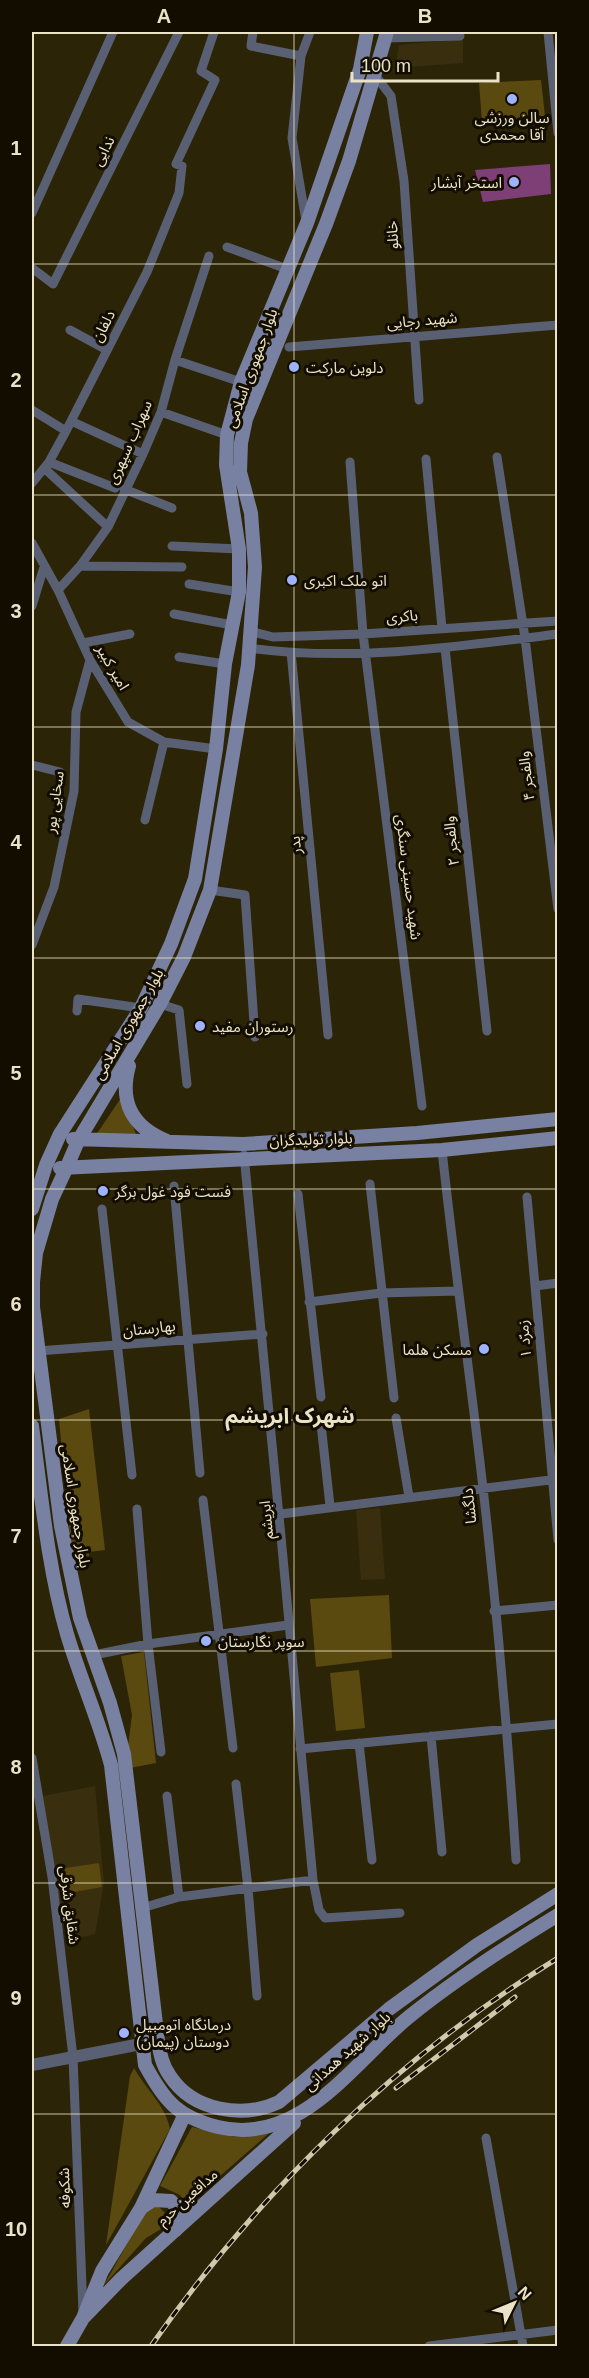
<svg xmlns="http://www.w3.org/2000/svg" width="589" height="2378" viewBox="0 0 589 2378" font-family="Helvetica,'Noto Sans Arabic',sans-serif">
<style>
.built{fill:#392f0e}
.green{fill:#5a4a10}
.water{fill:#7e3f76}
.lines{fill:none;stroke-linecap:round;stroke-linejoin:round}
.minor{stroke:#5a6074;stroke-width:9}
.tertiary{stroke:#5a6074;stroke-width:12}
.secondary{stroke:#7881a1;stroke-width:14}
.rail-casing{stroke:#d1c9ad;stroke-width:5}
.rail{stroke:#130d00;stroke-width:3;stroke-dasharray:9;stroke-linecap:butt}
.grid{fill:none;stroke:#ebe3c7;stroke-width:1.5;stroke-opacity:0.55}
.poi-dot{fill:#9fb3fd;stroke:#130d00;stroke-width:2}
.labels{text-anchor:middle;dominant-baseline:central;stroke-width:6;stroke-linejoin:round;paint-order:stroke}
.poi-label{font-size:15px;fill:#ebe3c7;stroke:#130d00;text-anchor:start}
.street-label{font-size:15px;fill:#ebe3c7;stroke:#130d00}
.district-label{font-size:21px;font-weight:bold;fill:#ebe3c7;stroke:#130d00}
.neatline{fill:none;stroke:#ebe3c7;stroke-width:2}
.grid-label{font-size:20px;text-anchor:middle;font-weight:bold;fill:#ebe3c7}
</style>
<rect width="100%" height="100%" fill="#2c2407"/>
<path class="built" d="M463 39V63L395 68 399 45Z
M380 1508 385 1579 361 1580 356 1510Z
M95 1786 104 1883 95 1934 66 1941 43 1796Z"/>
<path class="green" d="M541 80 545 116 482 122 479 83Z
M121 1098 136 1134 96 1135Z
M89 1409 105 1550 89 1552V1556L72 1557 59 1419Z
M389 1595 392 1658 316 1667 310 1599Z
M144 1652 156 1763 130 1768 128 1746 132 1715 121 1656Z
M359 1670 365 1728 336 1731 330 1673Z
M99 1863 102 1887 63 1894 59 1869Z
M134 2068C145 2088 166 2106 170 2129L106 2245 130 2076Z
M192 2127 234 2137 268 2134 187 2205 180 2195 160 2186Z
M157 2205 165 2213 166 2226 146 2238 104 2285 144 2214Z"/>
<path class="water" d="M550 164 551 194 483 202 475 170Z"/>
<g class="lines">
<path class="minor" d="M253 32 251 46 301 56
M548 32 558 133
M386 38 460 36
M375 75 391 96 404 181 419 400
M32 213 113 32
M306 221 292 138 301 56 310 32
M227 247 287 269
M32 268 53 284 179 32
M70 330 107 350
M289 347 558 325
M175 360 241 382
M32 410 66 431
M161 412 227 435
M71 421 143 454
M497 457 525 638 558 909
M426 459 442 628
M49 462 115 488
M350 462 363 634 422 1106
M44 468 108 527
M32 483 49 462 66 431 147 272 179 193 182 166 176 164 215 80 201 71 214 32
M124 489 172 508
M32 543 58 590 90 660 128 722 164 742 216 749
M172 546 239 549
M80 566 182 567
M189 584 239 592
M58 590 80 566 108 527 143 454 161 412 175 360 209 256
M32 606 44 567
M174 614 232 625
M249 631 273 637 363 634 558 621
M83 643 130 634
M249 648C350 662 456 647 558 634
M445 648 487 1031
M291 652 328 1035
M179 657 225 664
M32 765 60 772
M145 820 164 742
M210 890 245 895 255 1037
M32 945 54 887 74 791 76 712 90 660
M160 1004 179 1010 187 1084
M77 1011 78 999 141 1008
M442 1150C454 1263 470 1375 483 1488 497 1612 508 1736 516 1860
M244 1155C269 1397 290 1638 313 1880L319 1910 325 1918 400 1913
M370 1184 394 1398
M174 1186 200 1473
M298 1194 321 1397
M527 1197 558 1540
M102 1209 132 1475
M535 1286 558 1283
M309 1302 381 1293 457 1291
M38 1351 263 1334
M396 1418 409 1497
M321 1424 330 1506
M203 1500 233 1748
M137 1509 148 1644 161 1752
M281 1514 558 1479
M494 1611 558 1605
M94 1655 148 1644 288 1625
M431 1736 442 1852
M359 1743 372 1860
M300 1749 558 1724
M32 1758 52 1877 73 2057 83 2312
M236 1784 248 1888 257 1996
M167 1796 179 1897
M142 1908 179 1897 313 1880
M486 2138 523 2346
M429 2346 558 2330"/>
<path class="tertiary" d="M32 2065 141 2044"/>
<path class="secondary" d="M387 32 349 161 326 224 246 419 241 443 240 472 251 513 255 567 248 665 210 890 184 957 160 1004 78 1141 66 1169 52 1199 36 1253 33 1282V1307L61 1526 80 1618 110 1703 124 1754 158 2041C160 2053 162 2065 170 2076 193 2111 243 2119 279 2102L389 2009 477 1945 558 1894
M129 1066C119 1102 132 1127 167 1141
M73 1139 243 1144 417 1133 558 1119
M60 1168 442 1150 558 1138
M32 1209 46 1165 60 1134 141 1008 171 944 195 879 216 749 225 664 239 592V549L226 465 227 435 241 382 307 223 360 69 367 32
M32 1426C41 1493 48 1569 67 1634 80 1678 99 1720 111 1765L145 2065C164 2100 177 2117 218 2127 301 2147 354 2061 410 2016 456 1979 507 1946 558 1915
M141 2208 153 2200 171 2201C181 2211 180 2217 176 2230
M83 2318 121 2279 294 2123
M67 2346 83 2318 102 2271 141 2208 184 2116"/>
<defs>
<path id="rail" d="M396 2088 515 1997
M151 2346C258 2193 397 2057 558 1958"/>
</defs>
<use href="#rail" class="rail-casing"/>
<use href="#rail" class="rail"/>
</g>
<path class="grid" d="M294 32V2346M32 264H558M32 495H558M32 727H558M32 958H558M32 1189H558M32 1420H558M32 1651H558M32 1883H558M32 2114H558"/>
<g class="poi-dot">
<circle cx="512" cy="99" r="6"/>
<circle cx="514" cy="182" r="6"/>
<circle cx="294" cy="367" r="6"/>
<circle cx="292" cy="580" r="6"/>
<circle cx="200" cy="1026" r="6"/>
<circle cx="103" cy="1191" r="6"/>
<circle cx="484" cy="1349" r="6"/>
<circle cx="206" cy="1641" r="6"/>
<circle cx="124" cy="2033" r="6"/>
</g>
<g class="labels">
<g class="poi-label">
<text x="512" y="117" text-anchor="middle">سالن ورزشی<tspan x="512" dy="17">آقا محمدی</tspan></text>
<text x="502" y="182" text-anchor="end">استخر آبشار</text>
<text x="306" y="367">دلوین مارکت</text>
<text x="304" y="580">اتو ملک اکبری</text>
<text x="212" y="1026">رستوران مفید</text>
<text x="115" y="1191">فست فود غول برگر</text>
<text x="472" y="1349" text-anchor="end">مسکن هلما</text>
<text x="218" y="1641">سوپر نگارستان</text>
<text x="136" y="2024">درمانگاه اتومبیل<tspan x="136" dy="17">دوستان (پیمان)</tspan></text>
</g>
<g class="street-label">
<text transform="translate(103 151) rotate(-63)">ندایی</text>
<text transform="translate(392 235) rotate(-93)">خانلو</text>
<text transform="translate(422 320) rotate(-5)">شهید رجایی</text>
<text transform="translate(103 326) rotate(-63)">دلفان</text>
<text transform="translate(251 368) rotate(-70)">بلوار جمهوری اسلامی</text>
<text transform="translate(129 442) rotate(-66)">سهراب سپهری</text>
<text transform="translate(402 616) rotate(-5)">باکری</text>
<text transform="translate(113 667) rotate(60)">امیر کبیر</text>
<text transform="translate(526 776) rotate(-97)">والفجر ۴</text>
<text transform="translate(54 802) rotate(-82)">سخایی پور</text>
<text transform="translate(451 841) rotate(-96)">والفجر ۲</text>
<text transform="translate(295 845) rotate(-95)">پدر</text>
<text transform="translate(409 877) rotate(83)">شهید حسینی سنگری</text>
<text transform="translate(128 1024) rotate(-60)">بلوار جمهوری اسلامی</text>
<text transform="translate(311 1139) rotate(-2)">بلوار تولیدگران</text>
<text transform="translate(149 1328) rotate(-6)">بهارستان</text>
<text transform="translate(524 1339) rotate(-95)">زمرّد ۱</text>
<text transform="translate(76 1506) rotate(81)">بلوار جمهوری اسلامی</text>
<text transform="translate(469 1506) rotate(-96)">دلگشا</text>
<text transform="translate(266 1520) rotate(-95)">ابریشم</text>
<text transform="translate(70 1905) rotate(83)">شقایق شرقی</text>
<text transform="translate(347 2051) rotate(-42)">بلوار شهید همدانی</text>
<text transform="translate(64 2188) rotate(-92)">شکوفه</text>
<text transform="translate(187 2197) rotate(-42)">مدافعین حرم</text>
</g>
<g class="district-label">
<text x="290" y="1415">شهرک ابریشم</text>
</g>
</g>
<rect width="589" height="2378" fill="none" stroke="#130d00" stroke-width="66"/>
<g transform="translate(514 2303) rotate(47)" stroke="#130d00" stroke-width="4.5" paint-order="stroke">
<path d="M0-4.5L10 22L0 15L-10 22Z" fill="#ebe3c7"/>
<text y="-9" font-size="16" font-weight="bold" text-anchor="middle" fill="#ebe3c7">N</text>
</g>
<path d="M352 72v9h146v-9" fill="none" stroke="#ebe3c7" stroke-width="3"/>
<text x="361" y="72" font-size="18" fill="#ebe3c7" stroke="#130d00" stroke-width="4.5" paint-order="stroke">100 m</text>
<rect x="33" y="33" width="523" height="2312" class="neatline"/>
<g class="grid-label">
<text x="164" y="23">A</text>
<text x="425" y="23">B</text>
<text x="16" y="155">1</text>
<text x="16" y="387">2</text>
<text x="16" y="618">3</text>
<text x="16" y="849">4</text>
<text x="16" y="1080">5</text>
<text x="16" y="1311">6</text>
<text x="16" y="1543">7</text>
<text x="16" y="1774">8</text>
<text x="16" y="2005">9</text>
<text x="16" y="2236">10</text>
</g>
</svg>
